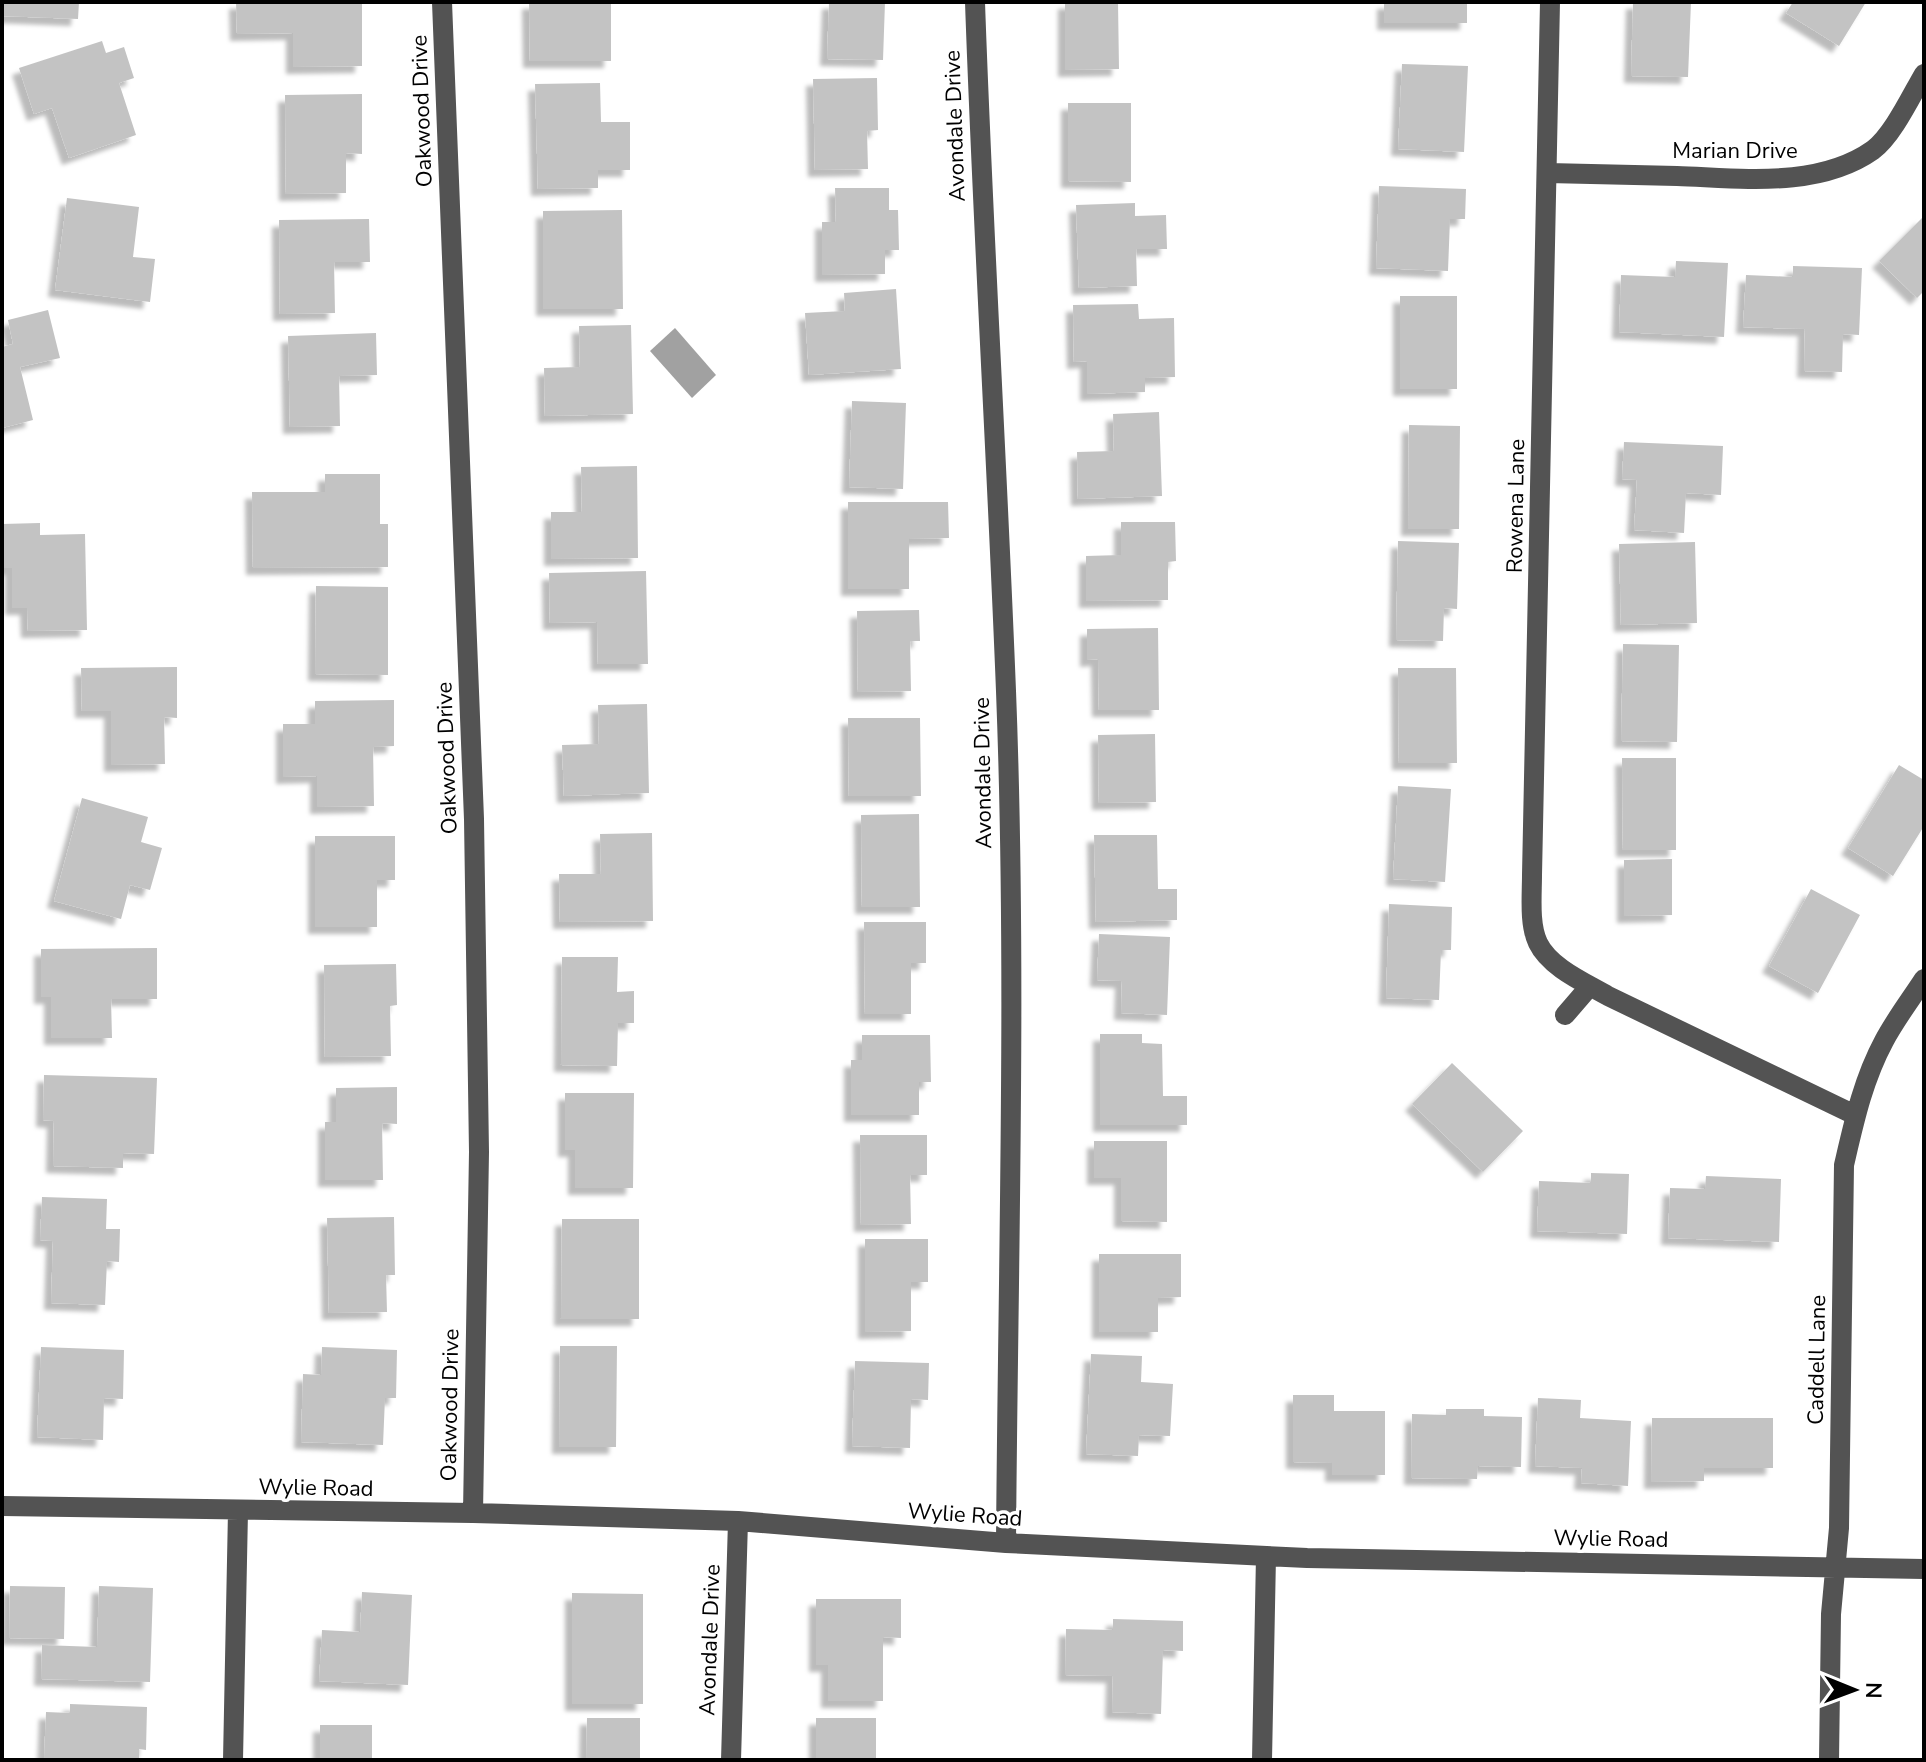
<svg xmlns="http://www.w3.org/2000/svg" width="1926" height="1762" viewBox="0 0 1926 1762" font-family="'Nunito Sans',sans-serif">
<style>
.water{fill:#a1a1a1}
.building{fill:#c3c3c3;filter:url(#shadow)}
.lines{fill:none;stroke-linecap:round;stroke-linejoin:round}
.minor{stroke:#535353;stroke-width:20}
.labels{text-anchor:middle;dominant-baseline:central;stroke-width:7;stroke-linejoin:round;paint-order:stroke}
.street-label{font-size:22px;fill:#000;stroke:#fff}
</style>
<defs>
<filter id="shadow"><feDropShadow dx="-7" dy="7" stdDeviation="2" flood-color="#0004"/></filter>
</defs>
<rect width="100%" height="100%" fill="#fff"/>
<path class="water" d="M675 328 716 375 692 398 650 351Z"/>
<path class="building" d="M2 2H79L78 19 2 16Z
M236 2H362V66L293 67V33L237 34Z
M529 2H611V61H530Z
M829 2H885L883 60 827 59Z
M1065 2H1118L1119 69 1065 70Z
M1384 2H1467V23H1384Z
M1633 2H1691L1688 77 1631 76Z
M1793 2H1866L1839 46 1786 13Z
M102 41 106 53 124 47 134 78 119 83 136 135 69 158 52 108 34 114 19 68Z
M1402 64 1468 66 1464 152 1398 149Z
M877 78 878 130 867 131 868 169 815 170 813 79Z
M600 83 601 122H630V170H598V188L538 189 535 84Z
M362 94V154L346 153V193L286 194 285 95Z
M1068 103H1131V182L1068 181Z
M1379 186 1466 189 1465 219H1450L1448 271 1376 268Z
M835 188H889V210H898L899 250H885V274L822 275V222H836Z
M67 198 139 207 133 257 155 259 150 302 55 290Z
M1135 203V216L1166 215 1167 249H1136L1137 286 1079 288 1076 205Z
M622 210 623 309H543V211Z
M1924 216V291L1917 298 1879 261Z
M369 219 370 262H334L335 313 280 314 279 220Z
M1676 261 1728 263 1724 337 1619 332 1621 275 1675 277Z
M1793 266 1862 268 1859 335 1843 334 1842 372 1804 371 1805 329 1743 327 1746 275 1793 277Z
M896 289 901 369 809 375 805 313 845 311 844 293Z
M1400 296H1457V389H1400Z
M1138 304 1139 319 1174 318 1175 377 1145 378V392L1087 394V361L1074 362 1073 305Z
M48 310 60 358 20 367 33 420 2 428V347L13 344 8 320Z
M631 325 633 414 545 416 544 368 580 367 579 326Z
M376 333 377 375 339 376 340 426 290 427 288 336Z
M852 401 906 403 903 489 849 487Z
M1159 412 1162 496 1078 499 1077 452 1114 451 1113 414Z
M1409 425 1460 426 1459 529H1408Z
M1624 442 1723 446 1721 495 1686 493 1684 533 1634 530 1637 480 1622 479Z
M637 466 638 558 551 559V512H582L581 467Z
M325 474H380V524H388V567L253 568 252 492H325Z
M848 502H948L949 538 909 539V589H848Z
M1121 522H1175L1176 561 1168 562V600L1086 601V556L1121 555Z
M40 523V535L85 534 87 630 28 631 27 608H12V568H2V524Z
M1398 541 1459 543 1457 609 1444 608 1443 641 1396 640Z
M1695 542 1697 623 1621 625 1619 544Z
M646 571 648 664H598L597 622 550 623 549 573Z
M316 586 388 587V675L315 674Z
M919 610 920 641H910L911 691 858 692 857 611Z
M1158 628 1159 710H1099L1098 659 1087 660V629Z
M1623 644 1679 645 1677 742 1621 741Z
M177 667V718L164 717 165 764 111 765V711H82L81 668Z
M1398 668H1456L1457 763H1399Z
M394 700V746L373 747 374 806 317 807V776L283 777V724H315V701Z
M647 704 649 793 564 796 562 745 599 744 598 705Z
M848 718H920L921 796H849Z
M1155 734 1156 802 1099 803 1098 735Z
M1622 758H1676V850H1623Z
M1899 765 1924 780V826L1893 876 1848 848Z
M1398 786 1451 789 1445 882 1393 879Z
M82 798 148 817 141 842 162 848 150 890 130 885 121 919 54 901Z
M919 814 920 907H862L861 815Z
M652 833 653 921 560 922 559 874H601L600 834Z
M1094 835H1157L1158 889H1177V920L1096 922Z
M315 836H395V880H377V927H315Z
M1672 859V915L1624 916V860Z
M1811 889 1860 915 1818 993 1769 966Z
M1389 904 1452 907 1451 950H1441L1439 1000 1386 998Z
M864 922H926V963H911V1014H865Z
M1099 934 1170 937 1167 1015 1121 1013 1122 981 1097 980Z
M157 948V999H111L112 1038H51V997H41V949Z
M562 957H618L617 992 634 991V1023H618L617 1066 561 1065Z
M396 964 397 1005 390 1006 391 1056 325 1057 324 965Z
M1100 1034H1142V1043L1162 1044 1163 1096H1187V1125H1100Z
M862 1035H930L931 1082H919V1115H851V1060H862Z
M1452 1063 1523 1131 1483 1172 1412 1104Z
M44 1075 157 1078 154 1154 123 1153V1168L53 1166 54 1121 43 1120Z
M397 1087V1124L382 1123 383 1180H325V1122H336V1088Z
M565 1093H634L633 1188H575V1150H565Z
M860 1135H927V1175H910L911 1224 861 1225Z
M1094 1141H1167V1222L1121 1221V1178H1094Z
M1591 1173 1629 1174 1627 1234 1537 1231 1539 1181 1591 1183Z
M1706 1176 1781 1179 1779 1242 1668 1238 1670 1188 1705 1189Z
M42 1197 107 1199 106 1229H120L119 1262 107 1261 105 1305 51 1303 53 1241 40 1240Z
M394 1217 395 1275H386L387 1312 329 1313 327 1218Z
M562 1219H639V1319H561Z
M865 1239H928V1282H911V1331L865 1332Z
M1099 1254H1181V1297L1158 1298V1332H1099Z
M560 1346H617L616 1447H559Z
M41 1347 124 1350 123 1399 104 1398 103 1440 37 1437Z
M322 1347 397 1350 396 1398H385L383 1445 301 1442 303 1374 321 1375Z
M1091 1354 1142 1356 1141 1382 1173 1384 1170 1436 1139 1435 1138 1456 1086 1454Z
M855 1361 929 1363 928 1400 911 1399 910 1448 852 1446Z
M1293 1395H1334V1411H1385V1475H1332V1463L1293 1462Z
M1538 1398 1581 1400 1580 1418 1631 1421 1628 1486 1581 1483 1582 1468 1535 1466Z
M1446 1409H1484V1416L1522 1417 1521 1467 1478 1466 1477 1479 1411 1478 1412 1414 1446 1415Z
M1652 1418H1773V1468H1704V1481L1651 1482Z
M10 1586 65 1587 64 1639 9 1638Z
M99 1586 153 1588 150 1682 41 1679 42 1645 97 1647Z
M362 1592 412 1595 408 1685 319 1681 322 1630 360 1632Z
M572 1593 643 1594V1704H572Z
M816 1599H901V1638L883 1637V1701H828V1665H816Z
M1113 1619 1183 1621V1651L1163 1650 1161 1714 1112 1712 1113 1676 1065 1675 1066 1629 1113 1630Z
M70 1704 147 1707 146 1750 139 1749V1760H44L46 1712 70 1713Z
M587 1718H640V1760H586Z
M816 1718H876V1760H816Z
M320 1725H372V1760H320Z"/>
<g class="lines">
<path class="minor" d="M442 2 474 819 479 1152 473 1513
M975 2C983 232 997 461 1006 691 1017 975 1008 1259 1006 1543
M1550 2 1532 875C1532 896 1529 924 1538 943 1550 968 1586 983 1608 996L1855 1115
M1548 173C1591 174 1634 175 1677 176 1740 178 1818 189 1873 150 1893 135 1911 96 1924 74
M1565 1015 1590 986
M2 1506 473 1513 738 1521 1006 1543 1307 1558 1924 1569
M233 1760 238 1511
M731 1760 738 1521
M1262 1760 1266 1556
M1829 1760 1831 1614 1839 1528 1844 1165C1854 1122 1863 1080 1884 1041 1895 1020 1911 999 1924 979"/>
</g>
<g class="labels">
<g class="street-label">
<text transform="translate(422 111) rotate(-92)">Oakwood Drive</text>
<text transform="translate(955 126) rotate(-92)">Avondale Drive</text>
<text x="1735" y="151">Marian Drive</text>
<text transform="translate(1516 506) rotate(-89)">Rowena Lane</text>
<text transform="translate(447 758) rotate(-92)">Oakwood Drive</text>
<text transform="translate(983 773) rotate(-91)">Avondale Drive</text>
<text transform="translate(1817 1360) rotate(-89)">Caddell Lane</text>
<text transform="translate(450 1405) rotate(-89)">Oakwood Drive</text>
<text transform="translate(316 1488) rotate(1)">Wylie Road</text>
<text transform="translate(965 1515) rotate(4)">Wylie Road</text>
<text transform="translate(1611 1539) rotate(1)">Wylie Road</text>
<text transform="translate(710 1640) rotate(-88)">Avondale Drive</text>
</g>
</g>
<rect width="1926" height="1762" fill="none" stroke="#000000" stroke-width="8"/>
<g transform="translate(1854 1690) rotate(91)" stroke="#ffffff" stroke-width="6" paint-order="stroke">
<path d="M0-6L14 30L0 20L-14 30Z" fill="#000000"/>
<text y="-12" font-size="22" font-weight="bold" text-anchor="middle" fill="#000000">N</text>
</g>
</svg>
